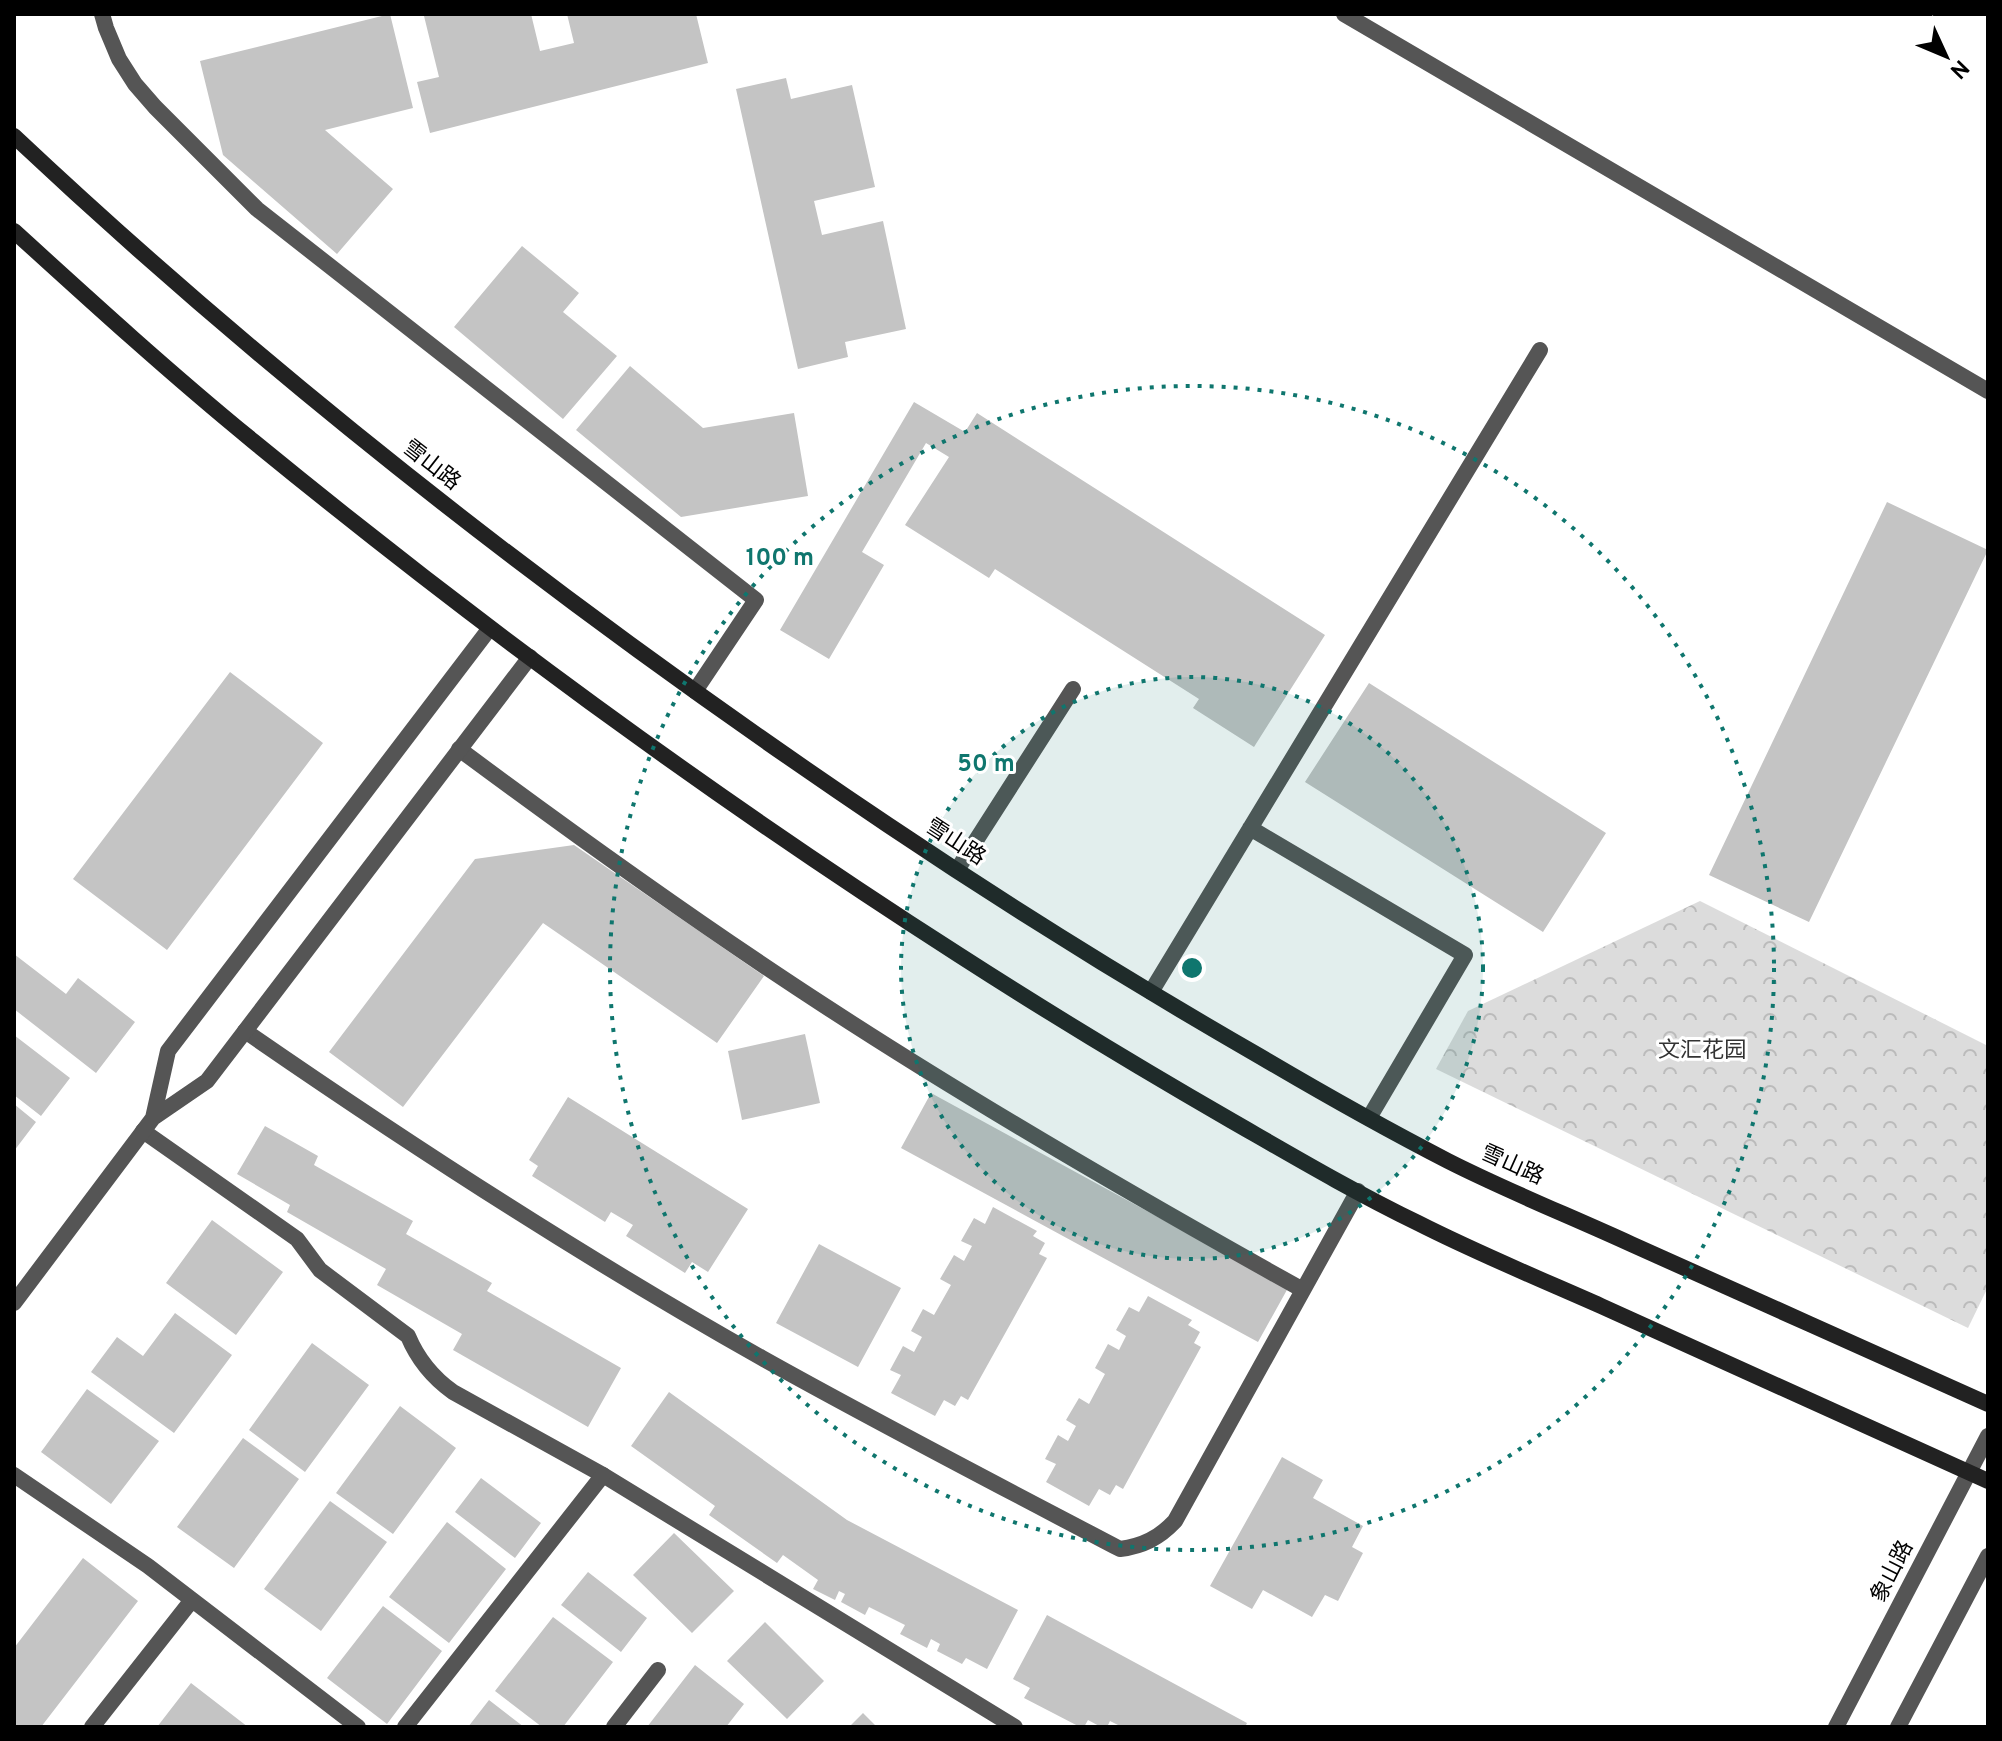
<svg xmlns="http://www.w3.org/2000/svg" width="2002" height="1741" viewBox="0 0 2002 1741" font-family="Overpass,'Noto Sans SC',sans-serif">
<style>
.forest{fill:url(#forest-crowns)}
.building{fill:#c4c4c4}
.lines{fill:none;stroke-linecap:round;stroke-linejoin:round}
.service{stroke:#555;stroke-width:16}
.minor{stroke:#555;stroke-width:16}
.tertiary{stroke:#555;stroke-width:16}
.secondary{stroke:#222;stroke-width:16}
.ring{fill:none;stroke:#0f766e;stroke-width:4;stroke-dasharray:4 8}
.labels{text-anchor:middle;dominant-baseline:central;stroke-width:6;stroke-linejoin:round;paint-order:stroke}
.street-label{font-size:22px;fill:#000;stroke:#fff}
.park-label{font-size:22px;fill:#333;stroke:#fff}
.centre{fill:#0f766e;stroke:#fff;stroke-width:4}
.ring-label{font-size:24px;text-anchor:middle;font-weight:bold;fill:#0f766e;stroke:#fff;stroke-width:6;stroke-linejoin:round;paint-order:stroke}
</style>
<defs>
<pattern id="forest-crowns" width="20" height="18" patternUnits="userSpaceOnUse" patternTransform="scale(2)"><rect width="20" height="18" fill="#dcdcdc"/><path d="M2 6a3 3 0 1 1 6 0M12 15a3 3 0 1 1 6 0" fill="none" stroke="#bbb"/></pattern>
</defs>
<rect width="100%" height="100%" fill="#fff"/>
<path class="forest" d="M1700 901 1988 1046V1287L1968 1328 1436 1069 1468 1011Z"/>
<path class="building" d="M390 14 413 108 325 130 393 189 337 254 223 155 200 61Z
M432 14H531L540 51 574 43 567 14H681V16L696 14 708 63 430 133 417 82 439 77 424 16Z
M786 78 791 99 852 85 875 187 814 201 822 235 883 221 906 329 845 342 848 357 798 369 736 89Z
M522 246 579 293 563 312 617 356 563 419 454 327Z
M630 366 703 428 794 413 808 496 681 517 576 430Z
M914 402 965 432 977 413 1325 635 1254 747 1193 708 1199 699 995 569 989 578 905 525 949 457 926 443 862 552 884 565 829 659 780 630Z
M1887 502 1988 550 1809 922 1709 875Z
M230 672 323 743 167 950 73 879Z
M1369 683 1606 833 1543 932 1305 782Z
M574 845 764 976 717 1043 543 923 403 1107 329 1052 475 859Z
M14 954 66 994 78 978 135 1022 96 1073 14 1009Z
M805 1034 820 1103 742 1120 728 1051Z
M14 1035 70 1078 41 1116 14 1095Z
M931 1093 1288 1288 1258 1342 901 1148Z
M568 1097 748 1209 708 1272 692 1262 685 1273 626 1236 633 1225 611 1212 605 1222 532 1176 538 1166 529 1160Z
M14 1104 36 1122 14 1151Z
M265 1126 318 1156 314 1165 413 1221 406 1234 492 1283 487 1291 621 1368 588 1427 453 1350 462 1334 377 1285 386 1269 287 1212 290 1205 237 1174Z
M993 1207 1037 1231 1033 1236 1045 1243 1039 1254 1047 1258 968 1400 961 1396 955 1406 944 1400 935 1416 891 1393 901 1375 890 1370 903 1346 914 1352 922 1337 911 1331 923 1309 934 1315 951 1285 940 1279 954 1255 964 1261 972 1246 961 1241 974 1218 985 1224Z
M212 1220 283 1272 236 1335 166 1283Z
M819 1244 901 1288 858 1367 776 1323Z
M1148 1296 1192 1320 1188 1325 1200 1332 1194 1343 1201 1347 1123 1489 1116 1485 1110 1495 1099 1489 1089 1506 1046 1482 1056 1464 1045 1459 1058 1435 1068 1441 1076 1426 1066 1420 1079 1398 1089 1404 1105 1374 1095 1368 1108 1344 1119 1350 1126 1336 1116 1330 1129 1307 1139 1312Z
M175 1313 232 1355 174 1433 91 1372 117 1337 143 1356Z
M312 1343 369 1385 305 1472 249 1430Z
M87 1389 159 1441 111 1504 41 1452Z
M669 1392 847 1520 1018 1610 987 1669 966 1658 962 1664 937 1651 940 1644 931 1639 927 1648 900 1634 905 1625 869 1607 865 1615 841 1602 845 1594 839 1591 835 1600 813 1589 818 1580 783 1555 777 1563 709 1515 715 1506 631 1446Z
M400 1406 456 1448 393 1534 336 1493Z
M243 1438 299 1479 234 1568 177 1527Z
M1282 1457 1323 1480 1313 1498 1363 1526 1352 1547 1363 1553 1338 1601 1325 1595 1312 1617 1263 1590 1252 1609 1210 1586Z
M481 1478 541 1523 515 1558 455 1512Z
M330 1501 387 1542 321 1631 264 1589Z
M447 1522 506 1569 449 1643 389 1597Z
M674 1533 734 1591 692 1633 633 1575Z
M83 1558 138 1601 41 1727H14V1648Z
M588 1572 647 1618 621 1652 561 1605Z
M383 1606 442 1651 387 1724 327 1678Z
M1047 1615 1247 1723 1245 1727H1122L1110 1721 1107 1727H1101L1088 1720 1084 1727H1080L1024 1698 1030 1688 1013 1679Z
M553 1617 613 1662 563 1727H542L495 1691Z
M765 1622 824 1681 787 1719 727 1661Z
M695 1665 744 1704 726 1727H647Z
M191 1683 248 1727H157Z
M489 1700 524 1727H468Z
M863 1713 877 1727H849Z"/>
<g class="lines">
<path class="service" d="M102 14 106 28 119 59 135 84 155 107 257 209 756 600 695 691
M459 749C579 838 700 925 825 1006 980 1107 1141 1200 1303 1290
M1250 828 1465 955 1369 1118
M957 870 1073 689
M1151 992 1540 350
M245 1031C413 1147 584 1258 762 1358 880 1424 1000 1486 1120 1549 1143 1546 1159 1538 1175 1521L1358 1191
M143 1131 297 1239 320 1270 408 1336C418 1360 432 1377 453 1392L603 1475 1015 1727
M14 1475 148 1566 358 1727
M92 1727 192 1600
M614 1727 658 1670"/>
<path class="minor" d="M1344 14 1988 391
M153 1118 168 1051 490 628
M14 1303 153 1118 207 1081 530 657
M405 1727 603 1475"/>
<path class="tertiary" d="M1836 1727 1988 1436
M1898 1727 1988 1556"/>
<path class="secondary" d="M14 136C285 391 580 618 888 825 1010 907 1134 984 1261 1057 1322 1093 1384 1128 1448 1161 1507 1191 1570 1216 1631 1244 1750 1297 1869 1351 1988 1404
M14 231C93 303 171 374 253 441 479 626 714 798 959 955 1049 1013 1140 1068 1232 1121 1293 1156 1354 1192 1418 1223 1477 1253 1540 1279 1601 1306 1730 1364 1859 1422 1988 1481"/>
</g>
<circle cx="1192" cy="968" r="291" fill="#0f766e" fill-opacity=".12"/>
<g class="ring">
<circle cx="1192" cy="968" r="291"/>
<circle cx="1192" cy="968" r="582"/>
</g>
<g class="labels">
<g class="street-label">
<text transform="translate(431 466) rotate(38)">雪山路</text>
<text transform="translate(955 843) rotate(33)">雪山路</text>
<text transform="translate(1512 1166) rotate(24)">雪山路</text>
<text transform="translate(1893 1572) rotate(-63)">象山路</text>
</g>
<g class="park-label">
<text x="1702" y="1051">文汇花园</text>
</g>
</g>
<circle cx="1192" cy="968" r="12" class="centre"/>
<g class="ring-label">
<text x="780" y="565">100 m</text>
<text x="986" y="771">50 m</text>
</g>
<rect width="2002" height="1741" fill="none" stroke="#000000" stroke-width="32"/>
<g transform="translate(1946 56) rotate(134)" stroke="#ffffff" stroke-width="6" paint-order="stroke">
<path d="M0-6L14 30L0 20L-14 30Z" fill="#000000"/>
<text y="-12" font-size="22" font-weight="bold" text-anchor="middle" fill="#000000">N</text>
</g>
</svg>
